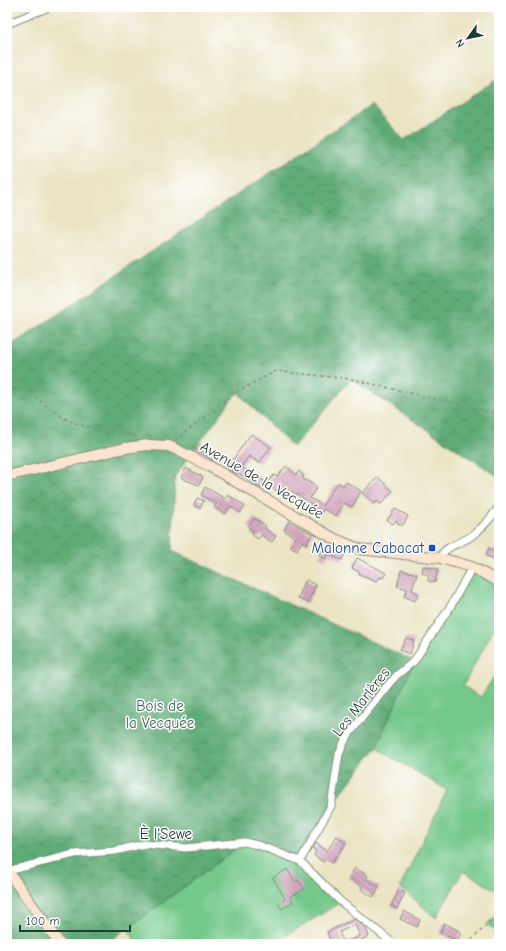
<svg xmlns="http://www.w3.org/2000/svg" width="506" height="951" viewBox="0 0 506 951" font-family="'Comic Neue',sans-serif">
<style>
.green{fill:#75c88b;stroke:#4a8260}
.forest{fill:url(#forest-crowns);stroke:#407456}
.building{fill:url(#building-back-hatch);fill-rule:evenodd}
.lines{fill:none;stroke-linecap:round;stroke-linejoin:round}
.street-casing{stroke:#85907c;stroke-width:9}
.secondary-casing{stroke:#85907c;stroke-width:12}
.path{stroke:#85907c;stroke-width:1.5;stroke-dasharray:3 3;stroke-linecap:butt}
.street{stroke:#fff;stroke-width:7}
.secondary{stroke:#fce5d0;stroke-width:10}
.transit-dot{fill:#1a4fb4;stroke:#fff;stroke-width:1.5}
.labels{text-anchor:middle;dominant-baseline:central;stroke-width:3;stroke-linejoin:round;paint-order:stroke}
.street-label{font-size:15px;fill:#1f3d34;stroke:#fff}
.transit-label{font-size:15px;fill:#164399;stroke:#fff;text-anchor:end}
.park-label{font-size:15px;fill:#39674e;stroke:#fff}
</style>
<defs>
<pattern id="forest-crowns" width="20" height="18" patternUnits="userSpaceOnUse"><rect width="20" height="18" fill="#60ac77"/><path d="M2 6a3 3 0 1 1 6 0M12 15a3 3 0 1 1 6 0" fill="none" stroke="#4f8d62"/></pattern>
<pattern id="building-back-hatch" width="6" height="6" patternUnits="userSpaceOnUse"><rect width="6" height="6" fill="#d6a8c2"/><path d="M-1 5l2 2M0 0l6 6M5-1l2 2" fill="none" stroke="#ad8a9e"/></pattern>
</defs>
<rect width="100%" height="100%" fill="#fff"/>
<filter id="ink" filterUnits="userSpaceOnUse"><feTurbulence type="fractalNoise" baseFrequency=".025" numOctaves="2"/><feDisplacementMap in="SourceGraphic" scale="8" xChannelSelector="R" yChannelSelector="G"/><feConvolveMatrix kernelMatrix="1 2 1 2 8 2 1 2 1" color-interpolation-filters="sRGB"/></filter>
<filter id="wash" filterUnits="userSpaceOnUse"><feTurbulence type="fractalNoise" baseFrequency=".012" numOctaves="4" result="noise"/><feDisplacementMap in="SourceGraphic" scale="16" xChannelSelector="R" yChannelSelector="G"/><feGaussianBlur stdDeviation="0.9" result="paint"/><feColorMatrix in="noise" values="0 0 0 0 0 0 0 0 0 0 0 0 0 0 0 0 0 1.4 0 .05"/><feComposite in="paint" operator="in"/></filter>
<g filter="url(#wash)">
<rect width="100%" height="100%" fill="#ebe4c4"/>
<path class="green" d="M472 567 499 582V619L463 686 481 697 499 669V892L463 871 436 918 400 887 447 790 376 748 414 661Z
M245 842 300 861 341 902 279 940 282 944H138L127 929Z
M499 913V934L487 924Z"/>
<path class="forest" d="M499 78V477L351 379 293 447 237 392 175 476 172 551 414 661 376 748 331 806 300 861 245 842 106 944H7V348L372 105 404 140Z"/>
<g id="blocks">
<path class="building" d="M251 434 271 447 259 463 249 456 241 467 266 482 261 489 237 472 236 474 227 468Z
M198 445 209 449 208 451 215 456 212 460 195 449Z
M286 466 296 475 299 471 304 476 302 478 317 487 310 498 323 505 334 487 339 483 343 486 346 482 361 491 352 507 344 503 336 516 324 509 319 516 308 509 311 504 298 495 285 487 280 494 267 483 274 475 277 477Z
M186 468 203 477 199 485 181 478Z
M378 477 393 491 381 504 377 501 374 504 362 493Z
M205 487 226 499 228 495 245 506 240 513 230 506 225 514 214 507 217 504 201 495Z
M197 498 204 501 200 508 194 505Z
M395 509 408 516 403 525H399L396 520 393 524 387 520Z
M254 518 266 526 264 528 276 536 272 542 261 535 258 539 252 535 253 530 248 527Z
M289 521 312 534 307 544 302 541 297 550 290 546 296 538 284 530Z
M333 545 346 552 342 560 328 554Z
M324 547 330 551 325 559 319 556Z
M489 548 499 552V561L486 556Z
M357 558 386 573 383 578 380 577 377 581 359 574 360 572 352 568Z
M423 566 438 569 435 582 428 581 429 575 422 573Z
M401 570 417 574 412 590 419 594 415 601 404 596 407 589 397 586Z
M306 580 316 585 308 603 298 598Z
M406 638 414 640 410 654 400 650Z
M337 836 346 843 332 863 326 859 323 862 314 855 316 851 313 849 316 843 327 851Z
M355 868 368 876 366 879 379 887 373 897 361 889 362 886 349 878Z
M287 869 295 882 298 880 304 889 290 897 293 902 282 909 278 904 285 899 273 878Z
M399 890 405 893 397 909 391 906Z
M404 911 420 920 417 927 400 919Z
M355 919 365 927 369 936 361 940 363 944H332L327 932ZM355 925 360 936 344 943 339 932Z
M444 923 461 932 457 941 440 933Z"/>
</g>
</g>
<g filter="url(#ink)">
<use href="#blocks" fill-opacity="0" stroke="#85907c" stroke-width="1"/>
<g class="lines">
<defs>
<path id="street" d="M7 24 49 7
M440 558C444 546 461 543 470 537 482 529 491 518 499 507
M300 861 331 806 339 754 346 738 387 686 397 675 414 661 452 604 472 567
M8 871 74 854 115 851 144 844 186 848 245 842 261 846 300 861 341 902 394 944"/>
<path id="secondary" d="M7 476 125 448 148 445 169 446 209 466 333 538 359 549 440 558 472 567 499 582
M7 870 60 944"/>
</defs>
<use href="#street" class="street-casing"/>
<use href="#secondary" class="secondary-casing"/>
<path class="path" d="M7 376 13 377C34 395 56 418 84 426 103 431 118 430 138 437
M175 440 237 392 276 371 351 379 499 414
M467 944 499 913"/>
<use href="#street" class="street"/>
<use href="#secondary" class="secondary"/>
</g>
</g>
<rect class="transit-dot" x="428" y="544" width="8" height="8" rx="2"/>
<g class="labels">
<g class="street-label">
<text transform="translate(262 480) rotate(30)">Avenue de la Vecquée</text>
<text transform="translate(361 702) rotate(-52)">Les Marlères</text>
<text x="166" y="834">È l'Sewe</text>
</g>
<g class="transit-label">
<text x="424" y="548">Malonne Cabacat</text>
</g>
<g class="park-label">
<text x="160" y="706">Bois de<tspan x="160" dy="17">la Vecquée</tspan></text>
</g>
</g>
<rect width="506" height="951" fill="none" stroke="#fff" stroke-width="24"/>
<g transform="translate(468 38) rotate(237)" stroke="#ffffff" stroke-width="3" paint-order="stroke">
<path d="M0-3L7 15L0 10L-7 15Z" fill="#1f3d34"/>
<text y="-6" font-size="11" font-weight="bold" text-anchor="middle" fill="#1f3d34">N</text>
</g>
<path d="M20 925v6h110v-6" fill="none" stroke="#1f3d34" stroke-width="2"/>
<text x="26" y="925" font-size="12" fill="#1f3d34" stroke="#ffffff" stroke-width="3" paint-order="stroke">100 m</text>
</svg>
